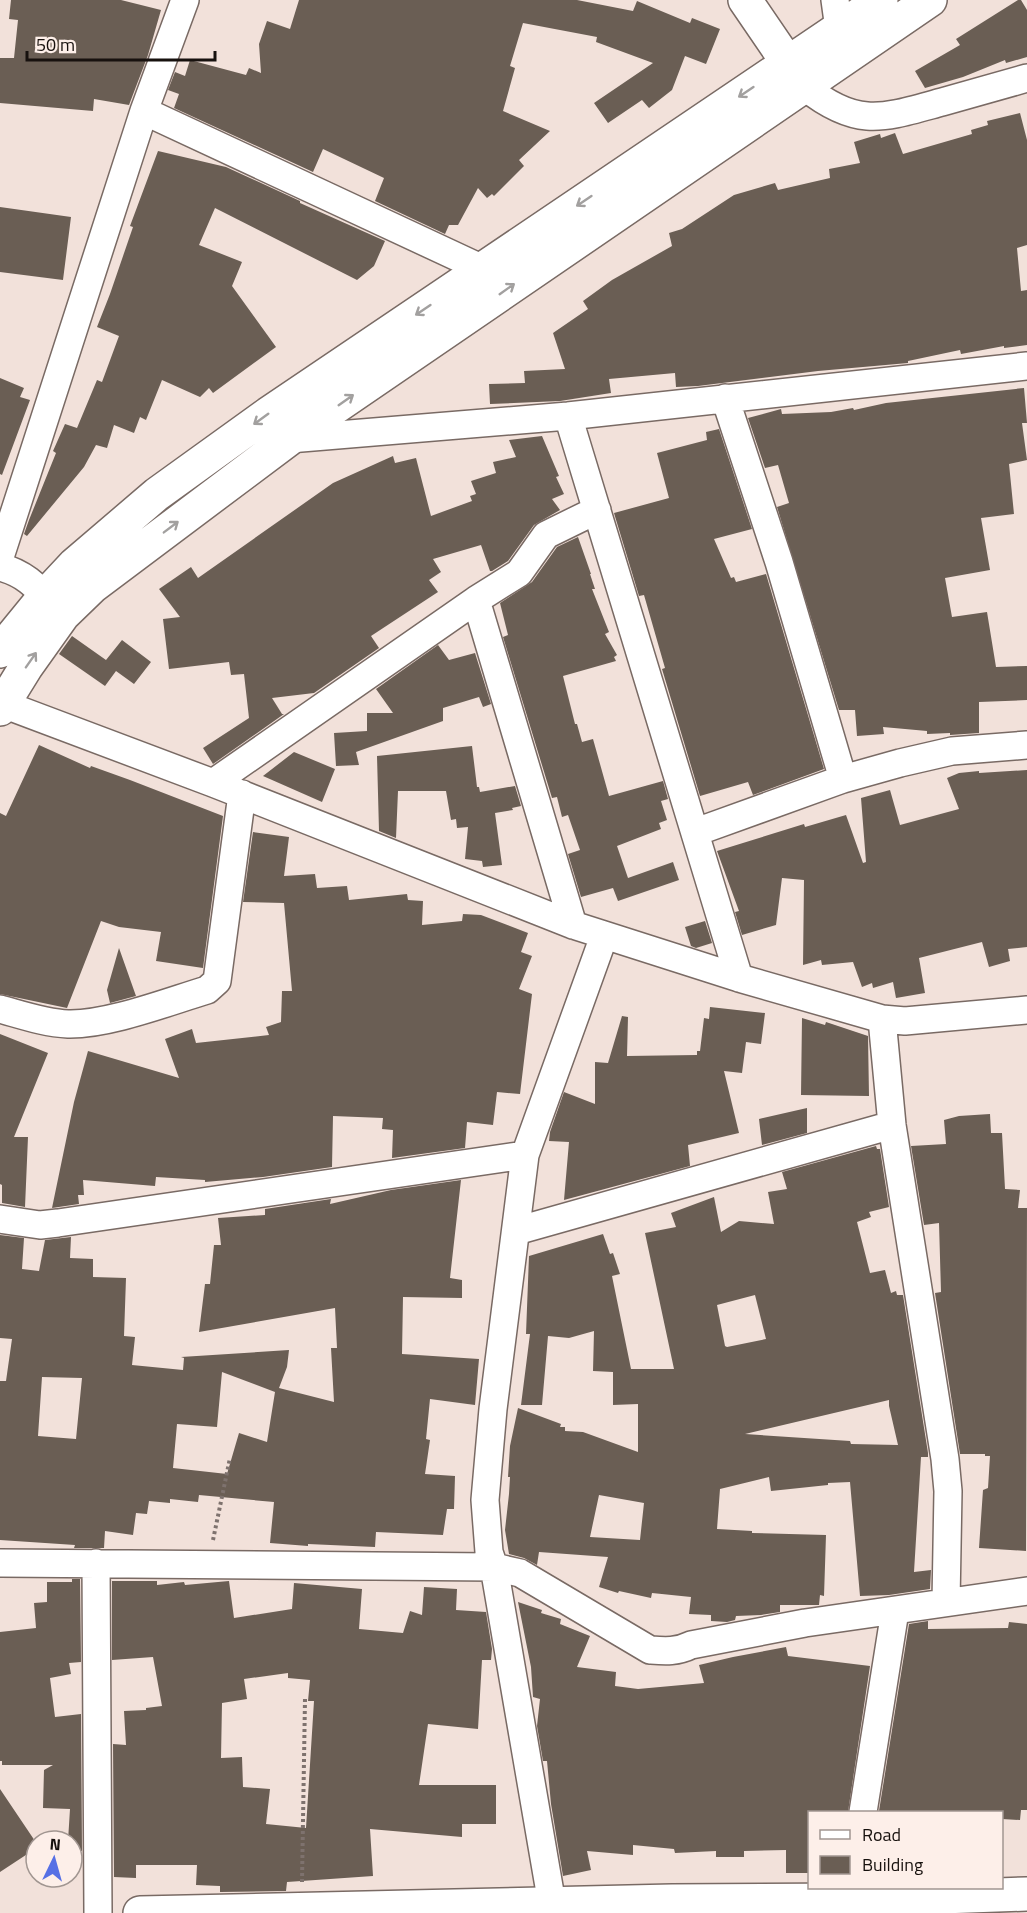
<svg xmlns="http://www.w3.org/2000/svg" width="1027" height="1913" viewBox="0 0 1027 1913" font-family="'Titillium Web',sans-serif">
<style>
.building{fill:#6a5e54;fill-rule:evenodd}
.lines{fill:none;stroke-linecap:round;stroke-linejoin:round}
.minor-casing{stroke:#796a64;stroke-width:30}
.tertiary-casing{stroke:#796a64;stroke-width:36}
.secondary-casing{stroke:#796a64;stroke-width:36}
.path{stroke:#7e726e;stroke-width:4;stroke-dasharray:3 3;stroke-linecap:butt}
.minor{stroke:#fff;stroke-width:27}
.tertiary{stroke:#fff;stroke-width:33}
.secondary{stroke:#fff;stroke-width:33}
.oneway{stroke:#a2a09f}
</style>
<rect width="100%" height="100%" fill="#f2e1da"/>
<path class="building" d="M11 0H121L161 10 148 55 129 105 94 99 93 111 0 103V58H14L18 20 9 19Z
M299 0H577L633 11 637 1 690 23 692 18 720 29 706 64 685 56 672 90 649 108 642 100 608 123 594 103 653 63 596 42 597 37 523 23 510 66 515 68 503 111 550 131 519 160 524 166 494 196 492 194 487 198 478 188 458 225H449L445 234 375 201 384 178 323 149 313 172 174 108 179 94 168 90 175 72 185 76 190 60 246 75 249 68 261 73 259 44 267 21 290 29Z
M1018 0H1021L1027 10V57L1006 63 1005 60 963 77 925 88 915 71 960 45 956 39Z
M1020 113 1027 140V245L1017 248 1021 291 1027 290V345L1004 348V346L961 354 960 350 908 361V363L818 371 698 386 676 387 675 373 609 379 611 393 560 401 490 404 489 384 525 383 524 371 565 369 553 333 588 309 583 301 612 280 672 246 669 233 682 229 734 195 775 183 778 190 830 178 829 169 860 163 854 142 880 134 881 138 895 133 903 154 972 134 971 130 988 125 987 121Z
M158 151 226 167 300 201V203L385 241 374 266 357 280 215 208 199 245 242 262 232 286 276 347 213 393 209 388 200 397 162 380 146 420 140 417 134 433 114 425 107 448 96 445 84 467 27 536 24 534 29 520 56 453 53 451 65 424 77 428 97 380 102 382 119 336 97 327 110 294 133 227 130 226Z
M0 207 71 217 63 280 0 272Z
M0 378 24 388 20 397 30 400 2 475 0 474Z
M1024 388 1027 423H1022L1027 460 1009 464 1014 514 981 518 990 570 945 578 952 617 987 612 996 667 1027 666V700L979 702V733L950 735V733L927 734V731L883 727 884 734 857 736 855 710H839L777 507 789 503 778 465 765 468 748 418 781 409 782 414 831 412 853 408 854 410 886 403Z
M719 429 752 529 714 539 731 578 734 577 736 582 766 574 824 769 753 795 748 782 700 796 662 669 665 668 644 595 639 596 614 513 669 498 657 453 707 440 706 432Z
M542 436 559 476 556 477 564 494 552 499 560 510 534 525 508 561 492 571H490L481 545 433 559 441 572 429 580 438 592 371 636 379 648 314 693 272 698 282 714H284L213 764 203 748 249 718 244 674 231 675 229 662 169 669 163 619 180 617 159 589 191 567 198 578 333 483 393 456 395 463 416 458 431 516 472 501 470 496 476 494 471 481 496 473 493 462 516 457 509 440Z
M578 537 591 574H590L595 589H592L609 632 605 634 617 655 614 657 616 661 563 676 575 724H577L582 742 593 739 609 796 663 781 668 799 661 801 667 820 659 823 661 829 617 846 628 878 673 862 679 880 618 901 613 888 581 897 568 854 580 850 568 815 562 817 557 797 552 798 503 637 508 635 500 603 532 582 557 547Z
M72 636 106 660 122 640 151 662 134 684 116 671 105 686 59 654Z
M438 645 449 660 475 653 491 704 483 707 479 697 443 708V721L356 752 359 765 336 766 334 733 367 731V713H393L376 689Z
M39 745 90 768 91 766 130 780 223 816 203 968 156 961 161 932 119 927 101 921 67 1008 0 994V813L6 816Z
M472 746 477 787H479L480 792 515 786 521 806 512 808 513 810 495 813 502 865 483 867 482 861 465 859 468 827 457 828 456 819 451 820 446 791H398L396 838 379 831 377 756Z
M294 752 335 769 322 802 263 776Z
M1027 770V947L1008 949 1010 961 989 967 982 942 919 958 925 993 896 998 893 982 873 988 872 983 862 987 853 962 822 965 821 960 803 965 804 880 782 878 776 925 742 935 735 912 739 911 717 851 804 824 805 827 846 815 863 863 866 862 861 798 890 790 900 825 959 809 947 778 959 773 979 771V773Z
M253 832 289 837 284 876 315 874 317 888 347 886 349 900 407 894 408 900 423 901 422 925 462 921 463 914 481 915 528 933 521 952 532 956 519 989 532 994 520 1094 497 1092 493 1125 467 1122 465 1148 392 1158 393 1130 382 1129 383 1118 333 1116 332 1167 263 1177 205 1182V1180L156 1177 155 1186 83 1180 84 1195H78L79 1204 52 1208 74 1102 88 1051 179 1078 165 1039 192 1029 196 1043 269 1035 266 1027 281 1022 282 991H292L284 903 243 902Z
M705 921 712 943 696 948 691 946 685 927Z
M119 948 136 996 110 1003 107 990Z
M710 1007 765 1013 761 1044 746 1042 742 1073 724 1071 739 1133 688 1145 690 1166 564 1200 569 1142 549 1141 550 1132 564 1092 595 1104V1062L608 1063 622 1016 628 1017 627 1056 697 1055V1051H700L704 1018 709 1019Z
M802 1018 825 1025 826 1022 868 1036 869 1096 801 1095Z
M0 1034 48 1053 14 1137H28L25 1207 2 1203V1185L0 1184Z
M807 1108V1133L762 1145 759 1119Z
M990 1114 991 1133H1002L1005 1189 1020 1190 1018 1208H1027L1026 1551 979 1548 983 1490 988 1488 990 1456H985V1454H960L935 1293 941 1292 939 1223 924 1225 911 1146 946 1144 944 1120 959 1116Z
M876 1146 877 1149H880L889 1207 869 1212 871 1217 857 1222 870 1273 885 1270 891 1293 896 1291 897 1295H903L928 1453V1457H921L914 1572 931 1570 930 1589 889 1595 860 1596 850 1482 828 1483V1485L771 1491 769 1477 720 1489 717 1529 752 1531V1533L826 1535 824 1596 820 1595 819 1605H780V1612L761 1615 736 1616 735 1620 727 1622 711 1621V1615L689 1614 691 1597 652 1593 651 1598 619 1591 618 1593 599 1587 608 1557 539 1552 537 1565 524 1558 509 1554 505 1530 509 1494 510 1477H508L510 1446 518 1408 561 1424 560 1427H565V1431L583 1432 638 1452V1404L613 1405V1372L593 1371 594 1331 569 1338 548 1336 542 1405H521L530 1334H526L529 1256 603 1234 610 1254 613 1253 620 1274 612 1276 631 1369H674L645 1233 676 1227 671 1213 714 1197 721 1232 739 1221 774 1224 768 1192 787 1189 782 1172ZM755 1295 766 1339 727 1347 725 1346 717 1305ZM889 1400V1406L898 1445 851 1444 850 1441 745 1434ZM599 1495 644 1503 640 1540 590 1537Z
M461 1180 450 1278 462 1280V1298L403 1297 402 1354 479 1359 475 1405 430 1399 426 1439 430 1440 425 1474 455 1476 454 1509H447L443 1535 376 1532 375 1547 308 1544V1546L270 1543 274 1502 199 1495 198 1502 170 1499V1503L149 1501 147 1514 136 1513 133 1535 105 1531 104 1548H74L75 1545 0 1540V1381H6L12 1339 0 1338V1235L24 1238 22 1269 39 1271 45 1240 71 1237 70 1258 93 1259V1277L126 1278 124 1336 135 1337 132 1365 183 1370 184 1358 181 1357 289 1350 287 1367 279 1388 334 1402 331 1348H337L335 1308 199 1332 205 1284H210L214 1245H221L218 1218 265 1215V1209L331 1199 330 1204 391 1190ZM222 1372 275 1392 267 1442 239 1433 227 1474 173 1468 177 1424 217 1427ZM42 1377 82 1378 76 1439 38 1436Z
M72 1579H80L81 1662 69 1663 71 1674 50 1678 55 1717 81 1714 82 1851 72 1850V1841H68L70 1809 43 1808 44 1770 53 1765H2V1761H0V1632L36 1628 34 1603 47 1602V1582H72Z
M112 1581H157V1585L184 1582 185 1585 229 1581 234 1618 292 1609 294 1583 362 1589 359 1629 403 1633 410 1611 422 1615 424 1587 457 1589 456 1610 486 1612 492 1649 491 1660H482L478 1729 428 1724 419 1785H496V1824H462V1837L370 1829 373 1876 287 1882 286 1891 220 1892V1886L196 1885 197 1865H136V1878L114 1877 113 1744 126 1745 124 1711 146 1710V1708L162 1706 153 1657 112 1660ZM288 1673V1678L310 1680 308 1701H314L306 1828 266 1824 270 1789 243 1787 242 1757 221 1758 222 1703 247 1699 244 1679Z
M518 1602 542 1610 541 1613 561 1619 560 1624 590 1636 577 1667 616 1672 615 1686 638 1689 704 1683 699 1665 733 1657 786 1647 788 1656 870 1666 848 1812H810V1873H786V1850L744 1851V1857H716V1851L675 1853 674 1849 633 1845V1855L587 1851 591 1870 563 1876 551 1804 547 1761H543L537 1726 540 1699 533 1697 531 1667Z
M928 1621V1629L1008 1628 1009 1622 1027 1624V1810H1021L1020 1820 1002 1819V1812L879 1811 909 1624Z
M0 1789 35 1841V1849L0 1872Z"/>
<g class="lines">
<defs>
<path id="minor" d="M835 0 839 29
M805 87C858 129 883 118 942 102 971 94 999 86 1027 78
M144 111 483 269
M725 398 779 562 843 779
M568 416 739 978
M289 439 568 416 1027 366
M0 557 144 111 185 0
M0 567C28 574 39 590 58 610
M476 600 573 925
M3 704 213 783 573 925 739 978 882 1019 905 1021 1027 1010
M213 783 476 600 519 573 546 535 597 510
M696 832 843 779 900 763 952 751 1027 745
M0 1009C22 1015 45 1023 68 1024 108 1025 167 1002 207 990L217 981 242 794
M882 1019 892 1125 945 1459 948 1491 946 1602
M0 1219 40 1225 58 1223 525 1155
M516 1231 892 1125
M0 1563 494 1567 520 1573 650 1650C665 1651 677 1652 691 1645L805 1623 1027 1591
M96 1563 98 1913
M863 1812 895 1611
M552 1904 494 1567 489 1552 485 1500 493 1409 525 1155 604 936"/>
<path id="tertiary" d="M745 0 803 85
M140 1913 672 1901 855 1900 1027 1894"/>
<path id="secondary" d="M0 651 45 596 74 565 157 494 268 414 881 0
M0 709 26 667 63 615 93 586 289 439 930 0"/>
</defs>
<use href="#minor" class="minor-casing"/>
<use href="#tertiary" class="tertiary-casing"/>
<use href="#secondary" class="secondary-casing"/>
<path class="path" d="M213 1540 230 1458
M302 1882 305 1699"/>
<use href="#minor" class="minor"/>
<use href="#tertiary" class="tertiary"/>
<use href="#secondary" class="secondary"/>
</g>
<defs><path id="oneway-shaft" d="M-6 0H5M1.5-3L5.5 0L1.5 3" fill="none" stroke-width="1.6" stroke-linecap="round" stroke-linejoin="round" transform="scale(1.5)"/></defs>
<g class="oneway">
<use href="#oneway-shaft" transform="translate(746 92) rotate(146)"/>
<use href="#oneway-shaft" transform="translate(584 201) rotate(146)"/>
<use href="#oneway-shaft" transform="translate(507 289) rotate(-35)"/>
<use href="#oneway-shaft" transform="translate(423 310) rotate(146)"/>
<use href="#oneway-shaft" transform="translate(346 400) rotate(-35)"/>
<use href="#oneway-shaft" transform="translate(261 419) rotate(144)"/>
<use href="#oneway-shaft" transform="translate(171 527) rotate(-37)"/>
<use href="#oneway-shaft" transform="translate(31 660) rotate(-55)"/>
</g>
<rect x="808" y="1811" width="195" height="78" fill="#fdefe9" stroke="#a19691" stroke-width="1.5"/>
<rect x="820" y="1830" width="30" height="9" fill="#ffffff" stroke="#a19691" stroke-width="1.5"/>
<text x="862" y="1841" font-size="18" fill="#17110e">Road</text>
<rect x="820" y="1856" width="30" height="18" fill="#6a5e54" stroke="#a19691" stroke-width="1.5"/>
<text x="862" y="1871" font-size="18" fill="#17110e">Building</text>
<g transform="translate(54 1859) rotate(5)"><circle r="28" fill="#fdefe9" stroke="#a19691" stroke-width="1.5"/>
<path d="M0-4.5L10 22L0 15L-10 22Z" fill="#5670e5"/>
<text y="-9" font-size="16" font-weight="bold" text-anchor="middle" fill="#17110e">N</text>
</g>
<path d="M27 51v9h188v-9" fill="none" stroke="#17110e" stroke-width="3"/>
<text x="36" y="51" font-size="18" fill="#17110e" stroke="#fdefe9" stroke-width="4.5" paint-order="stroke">50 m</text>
</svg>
